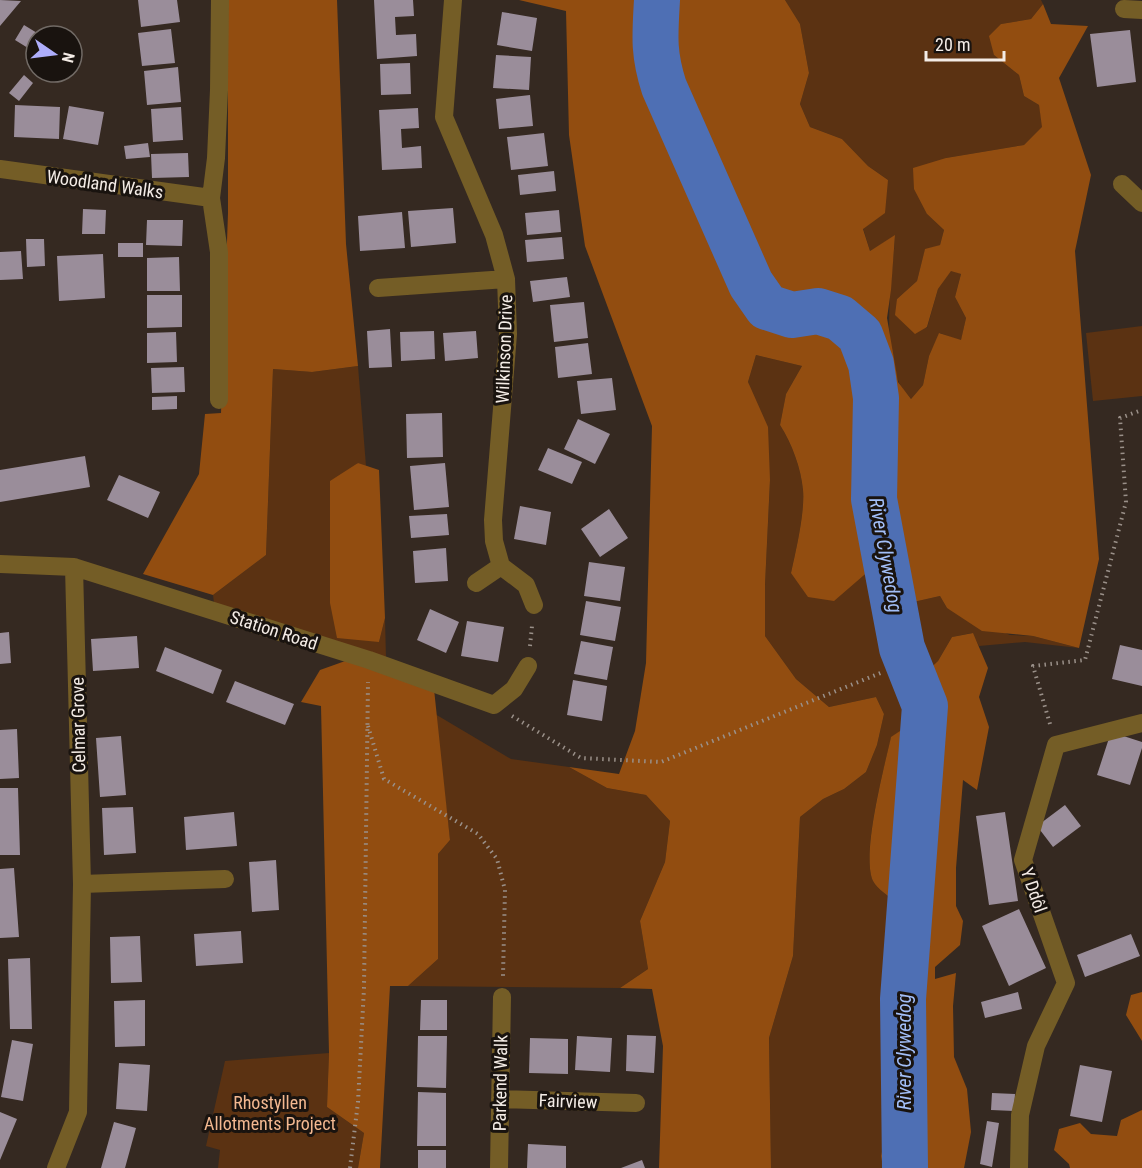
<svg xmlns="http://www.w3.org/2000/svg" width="1142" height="1168" viewBox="0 0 1142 1168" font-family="'Roboto Condensed',sans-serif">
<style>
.green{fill:#5b3212}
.forest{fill:#924d10}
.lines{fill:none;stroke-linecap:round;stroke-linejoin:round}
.river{stroke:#4e6fb4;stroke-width:46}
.building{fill:#9a8d9a}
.path{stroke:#9a9089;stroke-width:4;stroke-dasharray:1.5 4.5;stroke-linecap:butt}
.minor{stroke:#745d26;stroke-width:18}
.labels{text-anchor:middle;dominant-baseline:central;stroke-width:6;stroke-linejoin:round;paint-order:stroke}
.street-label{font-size:18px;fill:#f4ece6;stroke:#19130f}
.park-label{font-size:18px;fill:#f3b890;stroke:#19130f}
.water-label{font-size:20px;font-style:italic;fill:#a3bff8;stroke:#19130f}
</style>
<rect width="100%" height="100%" fill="#352921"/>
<path class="green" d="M785 0H1041L1043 4 1031 19 1001 24 994 55 1019 75 1024 96 1039 105 1043 127 1024 145 946 158 927 214 944 230 940 245 925 250 917 281 897 299 927 328 938 289 951 270 961 274 955 297 966 318 961 341 940 333 929 356 923 385 911 399C907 393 900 387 898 380 882 333 892 284 895 236L870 251 863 228 888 180 868 166 842 139 810 127 800 104 809 73 800 24Z
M1142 326V396L1093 401 1086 333Z
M756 355 802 366 786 394 780 425C792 444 801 468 803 490 805 512 796 550 791 573L868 569 879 561C885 590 896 625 888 655 909 671 917 691 920 717L891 738C884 768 861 854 873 881 877 889 890 897 897 903L884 1019 895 1090 881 1156 883 1168H771L769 1038 793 956 800 817 823 799 844 789 866 772 877 745 884 714 876 697 829 707 796 679 765 636V585L770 480 748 382Z
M358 366 366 466 357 463 379 642 385 618 386 659 214 603 213 595 266 555 273 369 312 372Z
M940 596 947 608 1010 635 1033 636 1079 648 1025 642 979 646 972 633 952 637 938 661 924 674 908 628 909 603Z
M435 714 511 759 569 767 607 788 646 795 670 821 665 862 640 921 648 969 620 988 408 986 438 959V854L450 840Z
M329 1053 327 1107 364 1133 358 1168H218L220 1150 206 1146 225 1061Z"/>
<path class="forest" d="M228 0H337L346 244 358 366 312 372 273 369 266 555 213 595 143 574 199 474 205 414 221 413 228 213Z
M519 0H785L800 24 809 73 800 104 810 127 842 139 868 166 888 180 885 213 863 229 870 251 895 235 891 290 887 318 898 382 911 399 923 385 929 356 939 333 961 340 966 318 955 297 961 274 951 271 938 289 927 327 915 334 895 315 897 299 917 281 925 249 940 245 944 230 927 214 914 189 913 168 946 158 1024 145 1042 127 1039 105 1024 96 1019 75 994 55 989 36 1001 24 1031 19 1043 4 1051 24 1088 26 1059 78 1091 175 1075 251 1099 559 1079 648 1033 636 982 631 947 608 940 596 909 603 893 581V550L834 601 808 597 791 573C796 550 805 512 803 490 801 468 792 444 780 425L786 394 802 366 756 355 748 382 768 427 770 480 765 585V636L796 679 829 707 876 697 884 714 877 745 866 772 844 789 823 799 800 817 793 956 769 1038 771 1168H659L663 1046 652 989 620 988 648 969 640 921 665 862 670 821 646 795 607 788 569 767 619 774 635 731 646 663 652 426 585 246 569 135 566 11Z
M358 463 379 470 385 618 379 642 337 638 330 603V481Z
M973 633 988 668 979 697 989 727 977 790 963 780 956 868V906L963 921 960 945 935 967V979L956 973 953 1006 954 1057 967 1089 971 1132 964 1168H883L881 1156 895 1090 884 1019 897 903C890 897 877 889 873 881 861 855 884 768 891 737L933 709 924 674 938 661 952 637Z
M348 660 434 689 450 840 438 854V959L408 986H390L380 1168H358L364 1133 327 1107 329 1053 321 706 301 702 320 670Z
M1142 992V1041L1126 1015 1131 995Z
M1142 1110V1168H1070L1069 1164 1054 1150 1059 1129 1080 1123 1091 1134 1117 1136 1121 1120Z"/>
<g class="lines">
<path class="river" d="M657 0C655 35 653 53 664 87L751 284 767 307 792 315 818 311 840 318 860 335 871 364 876 398 874 499 902 648 925 706 903 999 905 1168"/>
</g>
<path class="building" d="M0 0 21 1 0 26Z
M138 0H177L180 22 141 27Z
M374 0H413L414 16 395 17 396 35 416 34 417 56 377 59Z
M502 12 537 18 532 51 497 45Z
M24 25 42 36H36V53L15 40Z
M171 29 175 63 142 66 138 33Z
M1130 30 1136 82 1097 87 1090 34Z
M496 55 531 57 529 90 493 88Z
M410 63 411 94 381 95 380 64Z
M178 67 181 102 147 105 144 71Z
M24 75 33 83 19 101 9 93Z
M530 95 533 126 499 129 496 99Z
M15 105 60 107 59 139 14 137Z
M69 106 104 112 98 145 63 139Z
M181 107 183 140 153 142 151 109Z
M418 108 419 128 401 129 402 148 421 146 422 168 382 170 379 110Z
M544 133 548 166 511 170 507 137Z
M148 143 150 157 126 159 124 146Z
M188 153 189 177 152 178 151 154Z
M554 171 556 191 520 195 518 175Z
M453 208 456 243 411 247 408 211Z
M83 209 106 210 105 234H82Z
M559 210 561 232 527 235 525 213Z
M402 212 405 248 360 251 358 216Z
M147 220H183L182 246 146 245Z
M562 237 564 259 527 262 525 240Z
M26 239H44L45 266 27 267Z
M118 243H143V257H118Z
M21 251 23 279 0 280V252Z
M103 254 105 298 59 301 57 256Z
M179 257 180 291H147V258Z
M567 277 570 297 533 302 530 281Z
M147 295H182V327L147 328Z
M584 302 588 338 554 342 550 305Z
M390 329 392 367 369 368 367 331Z
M434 331 435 359 401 361 400 332Z
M476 331 478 358 445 361 443 333Z
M176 332 177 362 147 363V333Z
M588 343 592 374 558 378 555 347Z
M184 367 185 392 152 393 151 368Z
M612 378 616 410 581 414 577 381Z
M177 396V409L152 410V397Z
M442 413 443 457 407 458 406 414Z
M578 419 610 434 595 464 564 449Z
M548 448 582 462 572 484 538 470Z
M85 456 90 487 0 502V470Z
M445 463 449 507 414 510 410 466Z
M119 475 160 492 148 518 107 500Z
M520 506 551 512 546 545 514 539Z
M609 509 628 538 600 557 581 529Z
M447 514 449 535 411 538 409 516Z
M446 548 448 581 415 583 413 551Z
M589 562 625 567 620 601 584 596Z
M586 601 621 607 615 641 580 635Z
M430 609 459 622 446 653 417 640Z
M467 621 504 627 498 662 461 656Z
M9 632 11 663 0 664V633Z
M137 636 139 668 93 671 91 639Z
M581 641 613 647 607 680 574 674Z
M1120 645 1142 650V686L1112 679Z
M165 647 222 670 213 694 156 671Z
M573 680 607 686 602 721 567 715Z
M235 681 294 704 285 725 226 702Z
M17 729 19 778 0 779V730Z
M1111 732 1142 742V748L1130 785 1097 775Z
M121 736 126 795 100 797 96 738Z
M0 788H18L20 855H0Z
M1065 805 1081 826 1053 847 1037 826Z
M133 807 136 853 104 855 102 808Z
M234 812 237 846 186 850 184 817Z
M1005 812 1018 901 989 905 976 816Z
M276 860 279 910 252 912 249 862Z
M14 868 19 937 0 938V869Z
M1019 909 1046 968 1009 986 982 926Z
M241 931 243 963 196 966 194 934Z
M1131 934 1140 956 1085 977 1077 955Z
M140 936 142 982 111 983 110 937Z
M30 958 32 1029H10L8 959Z
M1018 992 1022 1009 985 1018 981 1002Z
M145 1000V1046L115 1047 114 1001Z
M421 1000H447V1030H420Z
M627 1035 656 1036 654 1073 626 1071Z
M418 1036H447L446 1088 417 1087Z
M577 1036 612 1038 610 1072 575 1070Z
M530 1038 568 1039V1074L529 1073Z
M12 1040 33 1044 23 1101 1 1097Z
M119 1063 150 1065 147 1111 116 1109Z
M1080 1065 1112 1071 1102 1122 1070 1116Z
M418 1092 446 1093V1146H417Z
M992 1093 1015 1094 1014 1111 991 1110Z
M0 1112 17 1119 0 1160Z
M987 1121 999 1123 992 1167 980 1164Z
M114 1122 136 1128 125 1168H101Z
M528 1144 566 1146V1168H527Z
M418 1150H446V1168H418Z
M642 1160 645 1168H621Z"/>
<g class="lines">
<path class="path" d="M530 646 532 626
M512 716 581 758 661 762 883 672
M1050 724 1033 666 1085 660 1126 502 1120 418 1142 410
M368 726 384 779 478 834 497 859 505 890 503 976
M350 1168 358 1102 364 988 368 682"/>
<path class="minor" d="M453 0 444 117 494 235 506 279 508 334 493 520 494 541 501 566 526 585 534 605
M1124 9 1142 10
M0 169 211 198
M1122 184 1142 203
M378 288 506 279
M219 400V252L211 198 216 158 219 90 220 0
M0 564 74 567 369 660 494 705 514 689 528 666
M476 583 501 566
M82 884 225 879
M500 1099 636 1103
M56 1168 78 1112 82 884 74 567
M499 1168 502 997
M1019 1168 1020 1115 1036 1046 1066 983 1023 860 1056 745 1142 723"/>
</g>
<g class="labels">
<g class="street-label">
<text transform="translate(105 184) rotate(8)">Woodland Walks</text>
<text transform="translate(504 349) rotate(-88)">Wilkinson Drive</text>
<text transform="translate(274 630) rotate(18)">Station Road</text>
<text transform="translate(78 725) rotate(-91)">Celmar Grove</text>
<text transform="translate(1034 890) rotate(71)">Y Ddôl</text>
<text transform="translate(500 1083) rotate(-89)">Parkend Walk</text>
<text transform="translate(568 1101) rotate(2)">Fairview</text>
</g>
<g class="park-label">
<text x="270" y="1102">Rhostyllen<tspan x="270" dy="21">Allotments Project</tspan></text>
</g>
<g class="water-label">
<text transform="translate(886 555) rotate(80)">River Clywedog</text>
<text transform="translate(904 1052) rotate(-90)">River Clywedog</text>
</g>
</g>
<g transform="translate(54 54) rotate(104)"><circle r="28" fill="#19130f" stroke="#716a65" stroke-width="1.5"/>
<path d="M0-4.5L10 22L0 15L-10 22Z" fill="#aeaefb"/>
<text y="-9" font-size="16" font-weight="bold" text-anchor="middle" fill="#f4ece6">N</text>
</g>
<path d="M926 51v9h78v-9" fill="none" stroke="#f4ece6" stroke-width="3"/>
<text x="935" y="51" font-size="18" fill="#f4ece6" stroke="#19130f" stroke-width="4.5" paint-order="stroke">20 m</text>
</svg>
